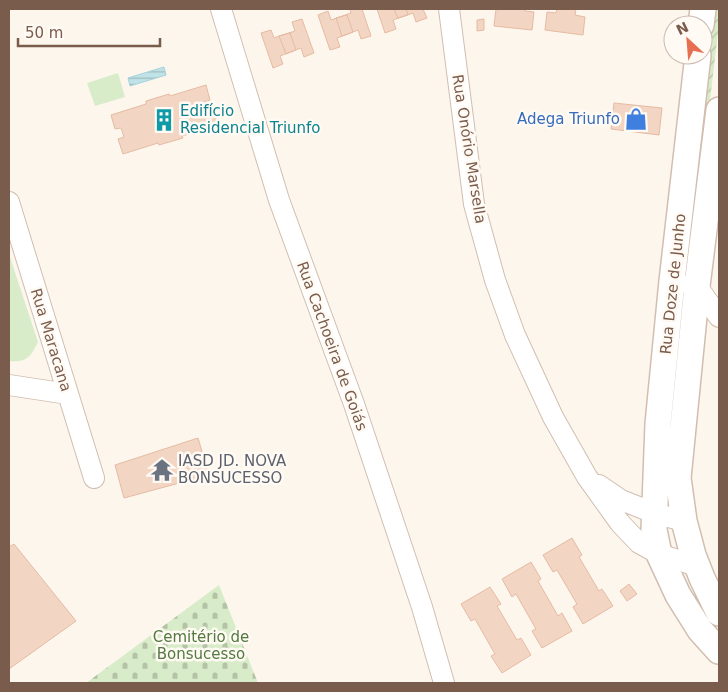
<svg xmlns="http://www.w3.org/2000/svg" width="728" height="692" viewBox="0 0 728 692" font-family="'DejaVu Sans',sans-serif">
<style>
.cemetery{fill:url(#cemetery-stones)}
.park{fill:#d8ecc9}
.garden{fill:url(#garden-furrows)}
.water{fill:url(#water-rules);stroke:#a5d3da}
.building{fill:#f3d5c3;stroke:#e6bba3}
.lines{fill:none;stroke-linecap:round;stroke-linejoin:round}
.minor-casing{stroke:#d1beb0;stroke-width:22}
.tertiary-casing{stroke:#d1beb0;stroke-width:28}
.minor{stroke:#fff;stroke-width:20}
.tertiary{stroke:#fff;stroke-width:25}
.labels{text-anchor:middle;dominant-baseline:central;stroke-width:5;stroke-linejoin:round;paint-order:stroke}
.culture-label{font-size:15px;fill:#0d838f;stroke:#fffaf3;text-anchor:start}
.shop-label{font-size:15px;fill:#366cbe;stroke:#fffaf3;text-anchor:end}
.street-label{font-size:15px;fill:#7a5c4d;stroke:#fffaf3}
.worship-label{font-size:15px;fill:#5b616d;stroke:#fffaf3;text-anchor:start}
.park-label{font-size:15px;fill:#537a41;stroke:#fffaf3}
</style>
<defs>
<pattern id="cemetery-stones" width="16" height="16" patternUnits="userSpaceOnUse" patternTransform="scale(1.25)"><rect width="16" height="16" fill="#d8ecc9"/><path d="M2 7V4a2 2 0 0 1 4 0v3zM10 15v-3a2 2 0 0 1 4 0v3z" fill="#b4c2a5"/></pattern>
<pattern id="garden-furrows" width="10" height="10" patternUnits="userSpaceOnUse" patternTransform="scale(1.25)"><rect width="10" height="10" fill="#d8ecc9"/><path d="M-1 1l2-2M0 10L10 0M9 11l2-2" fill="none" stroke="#b4c2a5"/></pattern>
<pattern id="water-rules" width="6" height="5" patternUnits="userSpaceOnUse" patternTransform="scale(1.25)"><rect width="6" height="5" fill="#bfe3e8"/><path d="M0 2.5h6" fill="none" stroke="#a0bbbe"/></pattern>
</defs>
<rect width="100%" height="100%" fill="#fdf6ec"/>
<path class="cemetery" d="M219 585 258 683H86Z"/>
<path class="park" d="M118 73 125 97 95 106 87 83Z
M9 254 38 342C31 357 26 363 9 361Z"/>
<path class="garden" d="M714 9H719V24L690 269 684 268Z"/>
<path class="water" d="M164 67 166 75 130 86 128 78Z"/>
<path class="building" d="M350 9H362L371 36 361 39 358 30 348 34 337 38 340 47 330 50 318 15 328 11 331 20 351 13Z
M377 9H423L427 18 416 22 413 13 393 20 396 29 385 33Z
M394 9H406L408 15 398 18Z
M496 9H525V11L534 12 532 30 494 26Z
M557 9H576L575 15 585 17 583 35 545 30 547 12 556 13Z
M347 15 353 32 342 36 336 18Z
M302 19 314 53 304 57 301 48 280 56 283 64 273 68 261 33 271 30 274 38 279 36 295 31 292 22Z
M484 19V30L477 31V20Z
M290 33 296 50 286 54 279 36Z
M206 85 210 100 204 102 207 112 213 110 218 125 182 136 183 138 159 145 158 143 123 154 118 139 124 137 121 128 115 129 111 115 146 104V101L169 94 170 96Z
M614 103 662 108 659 135 611 129Z
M198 438 209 475 124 498 115 465Z
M572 538 582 555 579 557 599 591 602 589 613 606 583 624 573 607 577 604 557 570 553 572 543 555Z
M14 544 76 621 9 669V547Z
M531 562 541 579 538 581 558 616 562 613 572 631 542 648 532 631 536 629 516 594 512 597 502 579Z
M629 584 637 594 627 601 620 591Z
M490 587 501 604 497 606 517 640 521 638 531 655 502 673 491 656 495 654 475 619 471 621 461 604Z"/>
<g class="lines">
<defs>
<path id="minor" d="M221 9 279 200 354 404 422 607 444 683
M449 9 474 204 495 280 515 335 553 417 587 477 620 523 639 543 659 554 697 566
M9 202 94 478
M690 285 697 286 719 317
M9 385 68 394
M599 485 621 500 654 513 684 521"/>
<path id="tertiary" d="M701 25 703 9
M698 55 672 281 658 424 654 530 659 554 678 595 700 630 719 651
M719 110 697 286 678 478 684 521 693 555 702 578 719 613"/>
</defs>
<use href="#minor" class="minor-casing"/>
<use href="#tertiary" class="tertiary-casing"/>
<use href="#minor" class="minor"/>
<use href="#tertiary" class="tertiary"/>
</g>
<defs>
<symbol id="shop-bare" viewBox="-9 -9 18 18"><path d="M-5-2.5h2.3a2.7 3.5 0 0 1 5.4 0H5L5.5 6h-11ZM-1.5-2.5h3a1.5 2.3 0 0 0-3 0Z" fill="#3f7fe0" stroke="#fffaf3" stroke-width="2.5" paint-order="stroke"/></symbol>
<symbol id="building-bare" viewBox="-9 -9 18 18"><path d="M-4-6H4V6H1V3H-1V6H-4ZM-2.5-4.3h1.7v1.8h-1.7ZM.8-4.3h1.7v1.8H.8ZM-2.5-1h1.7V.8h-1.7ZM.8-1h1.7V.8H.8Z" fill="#0f9aa8" stroke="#fffaf3" stroke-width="2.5" paint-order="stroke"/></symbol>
<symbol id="temple-bare" viewBox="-9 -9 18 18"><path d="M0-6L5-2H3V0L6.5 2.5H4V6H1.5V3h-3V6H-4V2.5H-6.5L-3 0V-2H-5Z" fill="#6b7280" stroke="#fffaf3" stroke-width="2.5" paint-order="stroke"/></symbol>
</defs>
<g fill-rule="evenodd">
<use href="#shop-bare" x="620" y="103" width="32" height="32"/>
<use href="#building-bare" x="148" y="104" width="32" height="32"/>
<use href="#temple-bare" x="146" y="454" width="32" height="32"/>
</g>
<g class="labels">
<g class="culture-label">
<text x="180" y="111">Edifício<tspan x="180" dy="17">Residencial Triunfo</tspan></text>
</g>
<g class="shop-label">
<text x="620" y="119">Adega Triunfo</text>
</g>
<g class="street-label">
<text transform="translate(469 149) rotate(81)">Rua Onório Marsella</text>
<text transform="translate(673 284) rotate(-84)">Rua Doze de Junho</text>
<text transform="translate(51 340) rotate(73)">Rua Maracana</text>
<text transform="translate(332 346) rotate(70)">Rua Cachoeira de Goiás</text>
</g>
<g class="worship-label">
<text x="178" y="461">IASD JD. NOVA<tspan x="178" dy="17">BONSUCESSO</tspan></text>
</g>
<g class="park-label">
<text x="201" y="637">Cemitério de<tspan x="201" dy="17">Bonsucesso</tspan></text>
</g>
</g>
<rect width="728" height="692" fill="none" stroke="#7a5c4d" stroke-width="20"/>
<g transform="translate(688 40) rotate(334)"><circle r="24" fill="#fffaf3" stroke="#cabbb1"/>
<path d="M0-4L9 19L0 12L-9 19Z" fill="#e76f51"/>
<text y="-8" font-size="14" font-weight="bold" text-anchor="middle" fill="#7a5c4d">N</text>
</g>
<path d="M18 38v8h142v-8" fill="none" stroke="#7a5c4d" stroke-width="2.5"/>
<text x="25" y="38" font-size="15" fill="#7a5c4d" stroke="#fffaf3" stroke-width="4" paint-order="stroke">50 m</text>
</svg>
